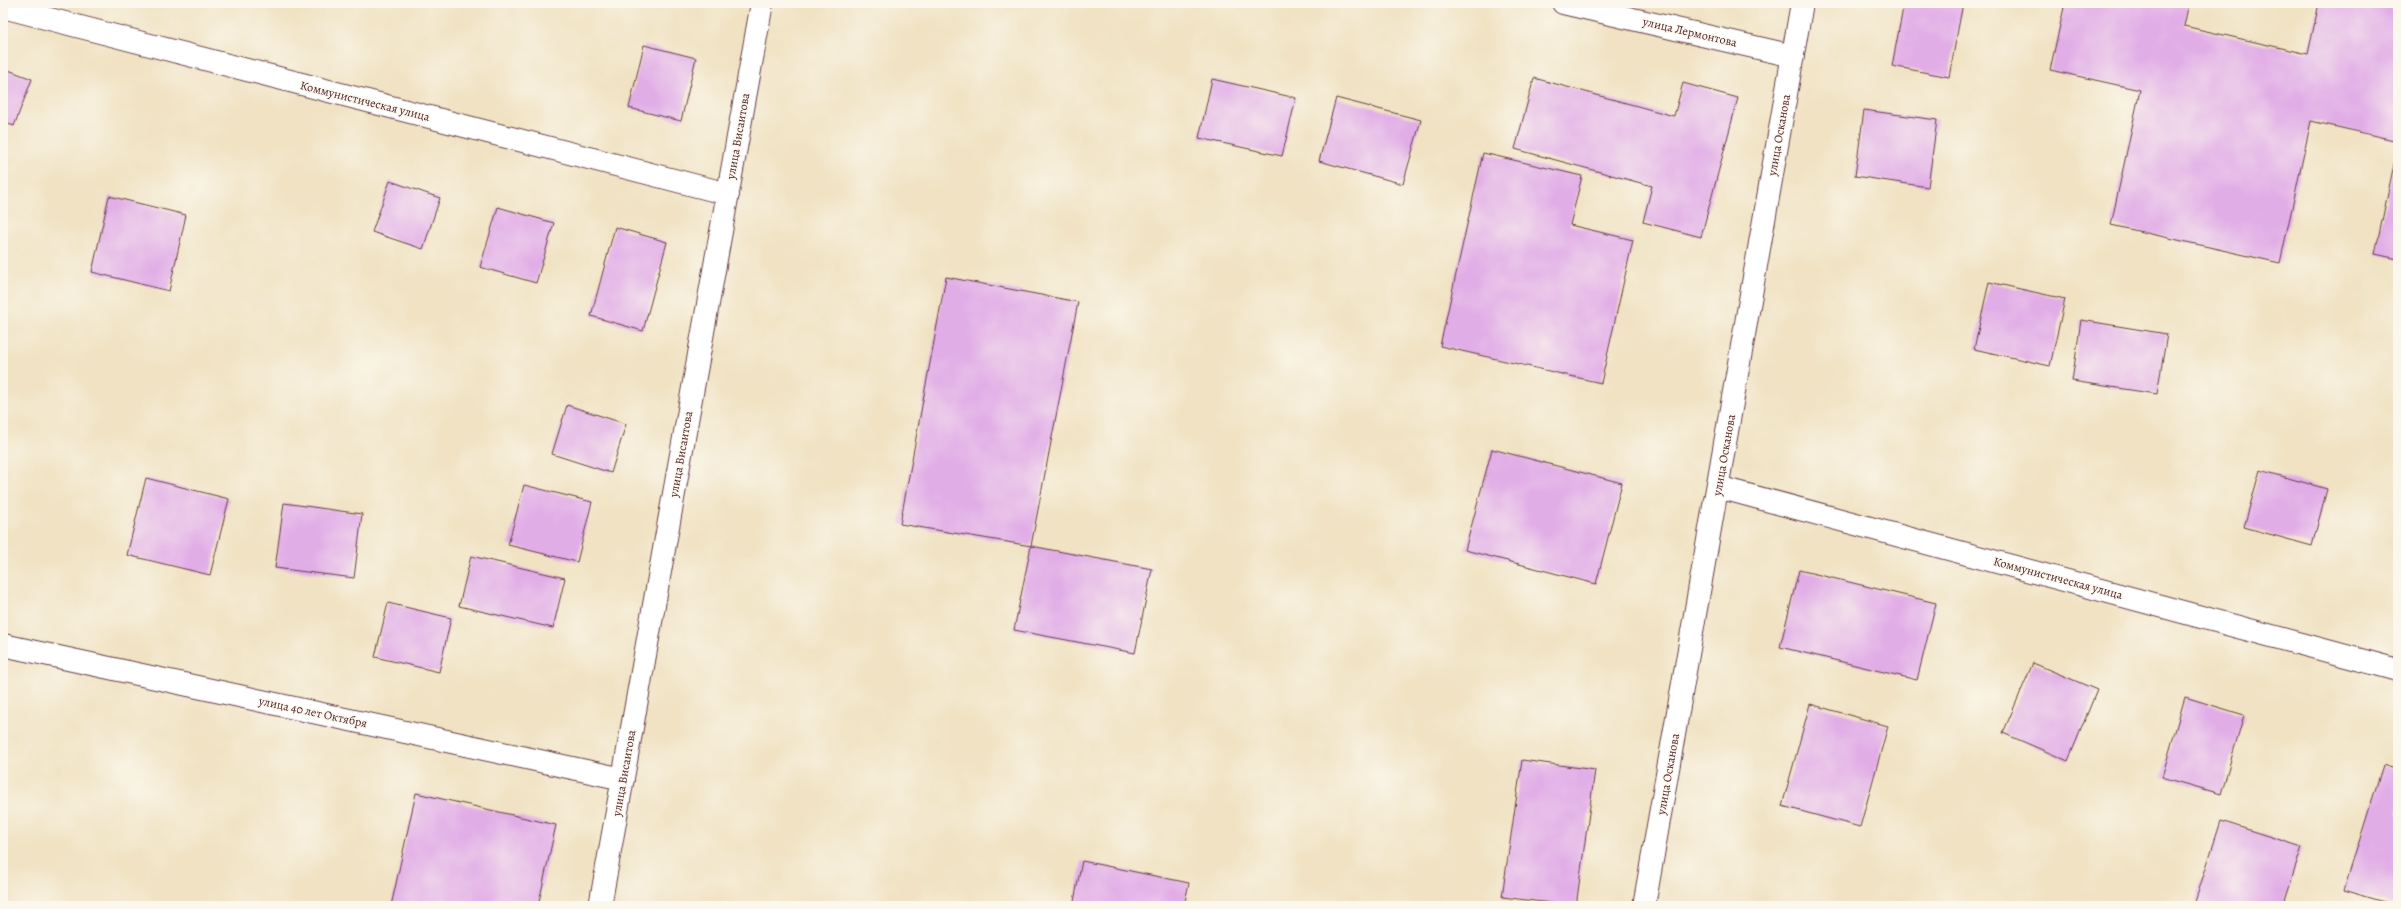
<svg xmlns="http://www.w3.org/2000/svg" width="2401" height="909" font-family="Alegreya,serif">
  <style>
    .building { fill: #e1ade7 }
    .lines { fill: none; stroke-linecap: round; stroke-linejoin: round }
    .minor-casing { stroke: #633c42; stroke-width: 24 }
    .minor { stroke: #fff; stroke-width: 22 }
    .labels { text-anchor: middle; dominant-baseline: central; stroke-width: 3; stroke-linejoin: round; paint-order: stroke }
    .street-label { font-size: 12px; fill: #4a1f2b; stroke: #fbf7ec }
  </style>
  <rect width="100%" height="100%" fill="#fbf7ec"/>
  <filter id="ink" filterUnits="userSpaceOnUse"><feTurbulence type="fractalNoise" baseFrequency=".025" numOctaves="2"/><feDisplacementMap in="SourceGraphic" scale="8" xChannelSelector="R" yChannelSelector="G"/><feConvolveMatrix kernelMatrix="1 2 1 2 8 2 1 2 1" color-interpolation-filters="sRGB"/></filter>
  <filter id="wash" filterUnits="userSpaceOnUse"><feTurbulence type="fractalNoise" baseFrequency=".012" numOctaves="4" result="noise"/><feDisplacementMap in="SourceGraphic" scale="16" xChannelSelector="R" yChannelSelector="G"/><feGaussianBlur stdDeviation="0.9" result="paint"/><feColorMatrix in="noise" values="0 0 0 0 0 0 0 0 0 0 0 0 0 0 0 0 0 1.4 0 .05"/><feComposite in="paint" operator="in"/></filter>
  <g filter="url(#wash)">
    <rect width="100%" height="100%" fill="#f0e2c2"/>
    <g id="blocks">
      <g class="building">
        <path d="M1904 3H1963L1949 77 1892 66Z"/>
        <path d="M2065 3H2189L2184 26 2308 54 2319 3H2374L2398 8V141L2311 121 2280 263 2111 225 2140 90 2050 70Z"/>
        <path d="M644 45 696 58 681 121 629 108Z"/>
        <path d="M3 68 32 79 14 126 3 122Z"/>
        <path d="M1534 78 1674 116 1683 83 1738 98 1701 237 1643 222 1652 186 1515 149Z"/>
        <path d="M1212 79 1296 98 1282 156 1199 138Z"/>
        <path d="M1336 98 1421 120 1403 184 1319 161Z"/>
        <path d="M1864 110 1937 120 1928 187 1855 176Z"/>
        <path d="M2397 150H2398V259L2375 254Z"/>
        <path d="M1483 153 1582 176 1570 225 1633 240 1601 383 1440 346Z"/>
        <path d="M390 181 440 198 423 249 372 232Z"/>
        <path d="M109 196 186 215 169 291 92 272Z"/>
        <path d="M498 207 554 223 536 283 480 267Z"/>
        <path d="M615 227 667 242 643 331 591 316Z"/>
        <path d="M946 277 1078 302 1031 546 900 524Z"/>
        <path d="M1989 282 2065 299 2050 366 1974 349Z"/>
        <path d="M2081 320 2167 334 2157 394 2072 381Z"/>
        <path d="M567 405 626 424 611 473 552 454Z"/>
        <path d="M1492 449 1622 483 1596 584 1465 550Z"/>
        <path d="M2260 470 2327 489 2312 546 2244 527Z"/>
        <path d="M146 478 229 499 210 575 127 555Z"/>
        <path d="M524 485 592 502 577 562 508 545Z"/>
        <path d="M284 503 362 514 354 578 275 568Z"/>
        <path d="M1031 546 1152 569 1135 653 1014 630Z"/>
        <path d="M471 556 565 578 553 628 459 606Z"/>
        <path d="M1799 570 1936 603 1917 680 1780 647Z"/>
        <path d="M388 603 451 618 439 672 375 657Z"/>
        <path d="M2033 663 2097 690 2068 761 2003 733Z"/>
        <path d="M2185 697 2244 715 2221 794 2162 777Z"/>
        <path d="M1810 704 1888 726 1860 827 1782 806Z"/>
        <path d="M1522 760 1595 770 1576 906 1502 897Z"/>
        <path d="M2383 765 2398 770V906L2344 890Z"/>
        <path d="M416 793 556 825 538 906H391Z"/>
        <path d="M2221 821 2302 847 2283 906H2209L2195 902Z"/>
        <path d="M1082 861 1189 883 1184 906H1073Z"/>
      </g>
    </g>
  </g>
  <g filter="url(#ink)">
    <use href="#blocks" fill-opacity="0" stroke="#633c42" stroke-width="1"/>
    <g class="lines">
      <defs>
        <g id="minor">
          <path d="M1563 3 1793 56"/>
          <path d="M3 7 728 194"/>
          <path d="M1718 487 2398 670"/>
          <path d="M3 645 623 779"/>
          <path d="M600 906 762 3"/>
          <path d="M1644 906 1802 3"/>
        </g>
      </defs>
      <use href="#minor" class="minor-casing"/>
      <use href="#minor" class="minor"/>
    </g>
  </g>
  <g class="labels">
    <g class="street-label">
      <text transform="translate(1690 32) rotate(13)">улица Лермонтова</text>
      <text transform="translate(365 101) rotate(14)">Коммунистическая улица</text>
      <text transform="translate(1779 135) rotate(-80)">улица Осканова</text>
      <text transform="translate(738 136) rotate(-80)">улица Висаитова</text>
      <text transform="translate(681 454) rotate(-80)">улица Висаитова</text>
      <text transform="translate(1724 455) rotate(-80)">улица Осканова</text>
      <text transform="translate(2058 578) rotate(15)">Коммунистическая улица</text>
      <text transform="translate(313 712) rotate(12)">улица 40 лет Октября</text>
      <text transform="translate(624 773) rotate(-80)">улица Висаитова</text>
      <text transform="translate(1668 774) rotate(-80)">улица Осканова</text>
    </g>
  </g>
  <rect width="2401" height="909" fill="none" stroke="#fbf7ec" stroke-width="16"/>
</svg>
